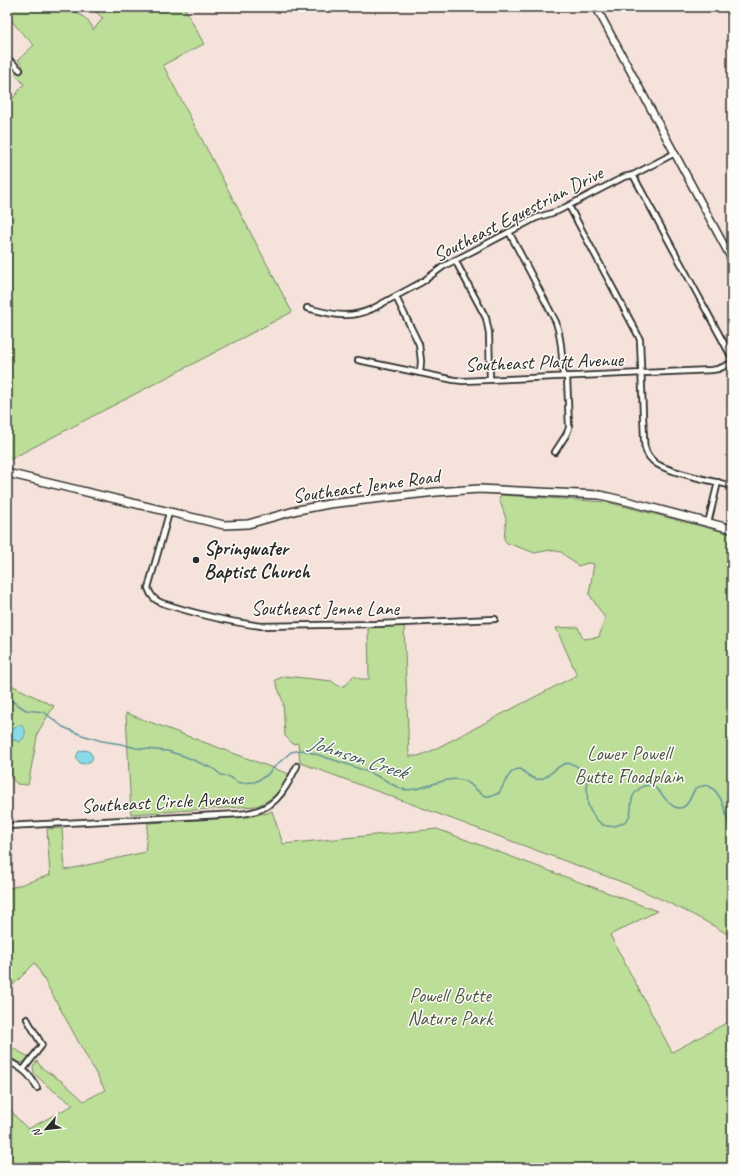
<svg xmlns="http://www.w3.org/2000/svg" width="739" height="1175" font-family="Caveat,sans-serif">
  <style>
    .green { fill: #bcde98; stroke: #748462 }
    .water { fill: #8ad9e7; stroke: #64939c }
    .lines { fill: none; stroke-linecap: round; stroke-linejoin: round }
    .stream { stroke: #64939c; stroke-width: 1.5 }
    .street-casing { stroke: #2b2b2b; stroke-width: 8 }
    .secondary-casing { stroke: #2b2b2b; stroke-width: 9 }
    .primary-casing { stroke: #2b2b2b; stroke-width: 10 }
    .street { stroke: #fdfcf7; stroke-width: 4.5 }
    .secondary { stroke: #fdfcf7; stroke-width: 6 }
    .primary { stroke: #fdfcf7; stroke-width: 7 }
    .poi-dot { fill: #2b2b2b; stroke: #fdfcf7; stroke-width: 1.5 }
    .labels { text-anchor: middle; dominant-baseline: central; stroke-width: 3; stroke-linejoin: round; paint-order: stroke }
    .street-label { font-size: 20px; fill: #2b2b2b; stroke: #fdfcf7 }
    .poi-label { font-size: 20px; font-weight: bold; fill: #2b2b2b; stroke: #fdfcf7; text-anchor: start }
    .park-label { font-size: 20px; fill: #4f5846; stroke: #fdfcf7 }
    .water-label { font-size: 21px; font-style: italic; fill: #485f63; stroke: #fdfcf7 }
  </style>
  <rect width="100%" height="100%" fill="#f5e3db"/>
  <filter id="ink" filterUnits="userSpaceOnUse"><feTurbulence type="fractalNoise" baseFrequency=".025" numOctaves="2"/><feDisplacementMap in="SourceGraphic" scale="8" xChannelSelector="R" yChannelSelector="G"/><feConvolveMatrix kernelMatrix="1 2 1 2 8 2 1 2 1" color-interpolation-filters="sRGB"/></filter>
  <g filter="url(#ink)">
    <g class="green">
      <path d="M7 7H38L49 8 50 7C54 7 59 6 63 7 73 10 92 19 93 30L103 18 90 7H184L204 44 163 65 292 312 7 461V96L11 101 24 84 15 74 23 66 18 60 34 45C25 36 7 20 7 7Z"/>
      <path d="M501 495 607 502 732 534V937C699 916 663 900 627 884L301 763 300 762 298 743 293 744 285 736 283 702 275 680 285 676 332 681C341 690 346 687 352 677L354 676 360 679H369L368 627 404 626 409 756H418L429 752 577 675 556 628 578 627 583 639 599 637 605 618 589 594 594 564 588 563 578 566 561 552 550 550 535 553 507 543 504 539 506 519 499 498Z"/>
      <path d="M7 683 54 706 38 732 28 785 17 784 7 773Z"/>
      <path d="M126 713 289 774C281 791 273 800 256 806L131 814Z"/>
      <path d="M272 811 283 844 437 829 657 911 610 935 672 1052 732 1020V1168H7V1103L15 1116 28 1129 73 1105 46 1085 34 1073 33 1067 37 1061 42 1068 63 1082 84 1101 105 1090 35 963 7 991V889L50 875 47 829 62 828 65 870 145 852 148 823 248 817 265 813V814Z"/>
      <path d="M7 1045 29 1057 26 1062 20 1063 7 1056Z"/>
    </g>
    <g class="water">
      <path d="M20 725C28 728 26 738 19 742L15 740 11 741 7 748V736L11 735 14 727Z"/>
      <path d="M84 750 89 751 93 757 91 761 84 764 80 763 76 758 79 751Z"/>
    </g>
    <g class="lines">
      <path class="stream" d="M7 698 26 710 44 712 63 727 82 735 102 741 121 744 136 748 167 751 184 756 214 769 221 775 230 777 239 783 255 782 267 775 273 768 291 752 303 750C327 758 352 765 375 775 385 779 393 786 402 789 417 794 445 775 462 780 479 785 478 803 499 793 505 784 508 769 521 769 525 773 530 778 536 779 550 782 560 755 576 766 591 774 586 791 588 805 589 810 594 816 597 820 600 823 603 826 607 826 615 827 625 824 629 817 634 807 627 799 639 789 656 775 663 803 675 807 688 812 690 796 695 789 698 786 703 786 707 785 725 793 725 818 732 833"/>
      <defs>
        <g id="street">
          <path d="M7 58 20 70"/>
          <path d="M633 175 732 358"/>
          <path d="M569 206 638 335 640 340 644 439C644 447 646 455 653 461 663 472 715 481 732 486"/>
          <path d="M509 232 556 322C562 340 562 358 563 376"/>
          <path d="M455 260 486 318 489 333 490 379"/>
          <path d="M396 297 419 344 421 361 420 373"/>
          <path d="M307 308C332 314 347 320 372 309L422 282 444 266 536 218 558 211 624 177 633 175 675 153"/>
          <path d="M358 360 454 380 463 381 712 370 718 369 732 363"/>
          <path d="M555 452 566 435 569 428 567 376"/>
          <path d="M169 513 148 588C151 596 154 600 162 603 193 613 229 622 261 626L378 624 495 619"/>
          <path d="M708 523 718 482"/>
          <path d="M7 826 240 814C274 811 283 794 297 766"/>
          <path d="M7 1060C22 1069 29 1072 37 1088"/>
          <path d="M23 1070 42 1045 27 1019"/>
        </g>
        <path id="secondary" d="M596 7 732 260"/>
        <path id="primary" d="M7 473 224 525 248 524 298 510 329 504 436 492 479 489 600 495 630 502 732 529"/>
      </defs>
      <use href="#street" class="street-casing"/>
      <use href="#secondary" class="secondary-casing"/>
      <use href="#primary" class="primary-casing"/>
      <use href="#street" class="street"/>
      <use href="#secondary" class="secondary"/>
      <use href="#primary" class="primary"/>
    </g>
  </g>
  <circle class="poi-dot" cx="196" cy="560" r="4"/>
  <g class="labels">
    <g class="street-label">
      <text transform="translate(518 214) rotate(-27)">Southeast Equestrian Drive</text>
      <text transform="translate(544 362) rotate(-2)">Southeast Platt Avenue</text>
      <text transform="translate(366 486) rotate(-8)">Southeast Jenne Road</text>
      <text x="325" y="608">Southeast Jenne Lane</text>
      <text transform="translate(162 802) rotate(-3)">Southeast Circle Avenue</text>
    </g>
    <g class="poi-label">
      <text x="204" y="548">Springwater<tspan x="204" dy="23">Baptist Church</tspan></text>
    </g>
    <g class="park-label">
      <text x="629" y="753">Lower Powell<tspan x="629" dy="23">Butte Floodplain</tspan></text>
      <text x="450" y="995">Powell Butte<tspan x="450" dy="23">Nature Park</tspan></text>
    </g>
    <g class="water-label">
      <text transform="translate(358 757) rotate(18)">Johnson Creek</text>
    </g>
  </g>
  <rect width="739" height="1175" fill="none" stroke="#fdfcf7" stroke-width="24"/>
  <rect x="12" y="12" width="715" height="1151" fill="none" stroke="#2b2b2b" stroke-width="1.5" filter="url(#ink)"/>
  <g transform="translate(46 1129) rotate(242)" stroke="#fdfcf7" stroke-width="3" paint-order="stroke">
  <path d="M0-3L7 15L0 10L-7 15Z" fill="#2b2b2b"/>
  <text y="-6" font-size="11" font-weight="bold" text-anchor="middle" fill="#2b2b2b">N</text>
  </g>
</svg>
